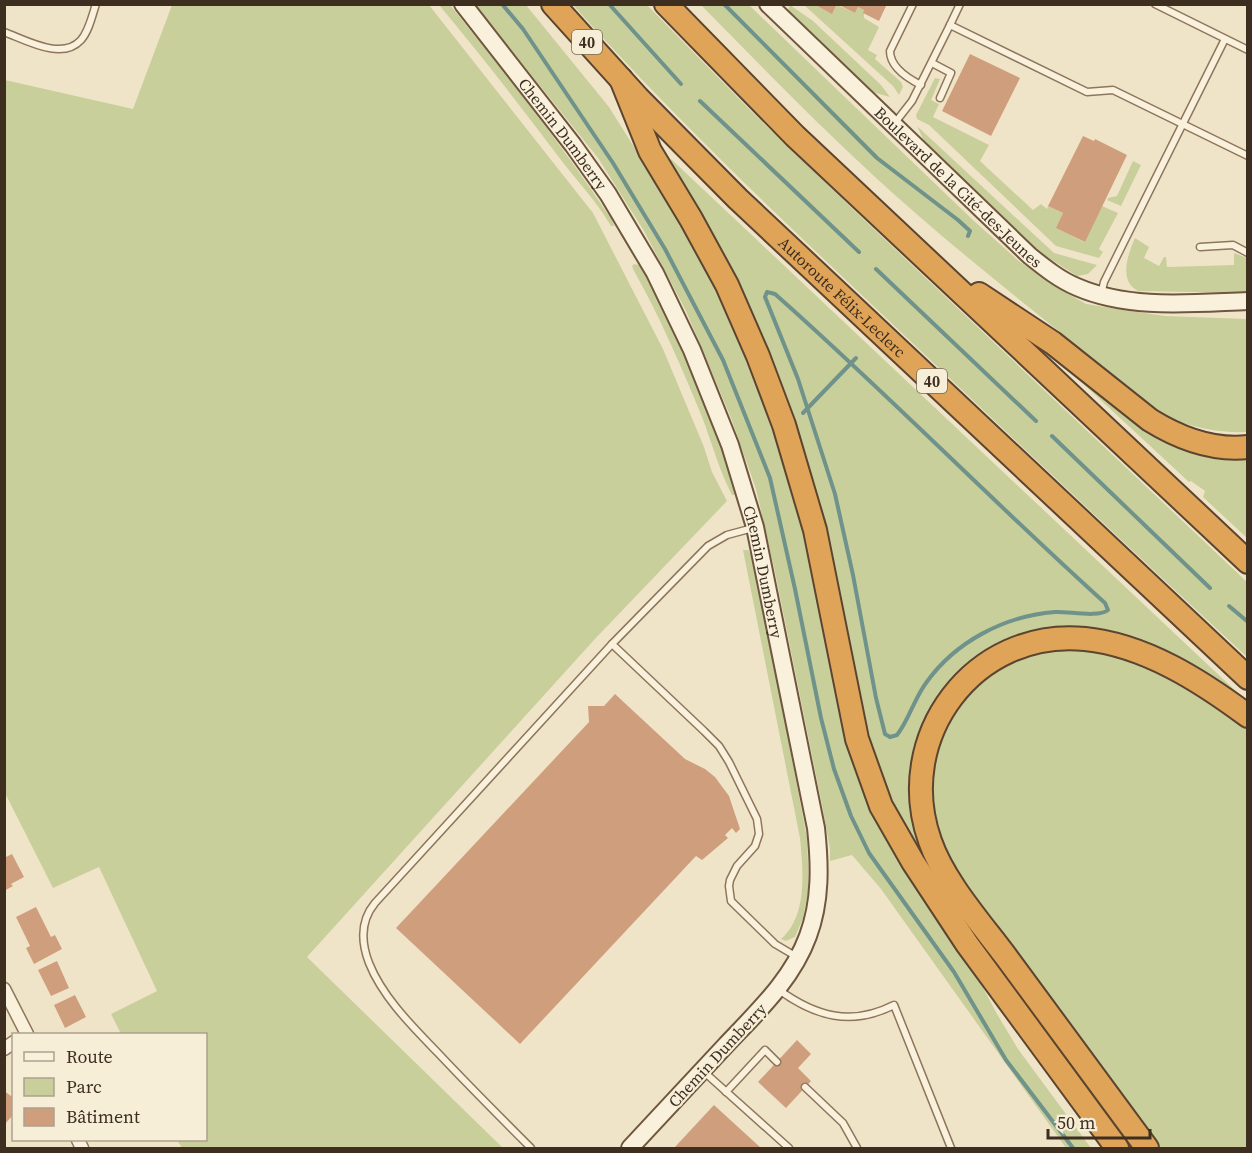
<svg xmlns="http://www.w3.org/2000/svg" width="1252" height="1153" font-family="'Source Serif 4',serif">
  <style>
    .green { fill: #c9cf9b }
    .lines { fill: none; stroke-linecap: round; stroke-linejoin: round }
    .stream { stroke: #6f938a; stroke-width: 4 }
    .building { fill: #cf9f7d }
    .lane-casing { stroke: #8d765c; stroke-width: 9 }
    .street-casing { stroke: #8d765c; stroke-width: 15 }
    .secondary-casing { stroke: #6f573f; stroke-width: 20 }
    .highway-casing { stroke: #5b4430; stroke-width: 26 }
    .lane { stroke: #faf1dc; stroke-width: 6 }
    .street { stroke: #faf1dc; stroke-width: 12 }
    .secondary { stroke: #faf1dc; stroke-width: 16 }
    .highway { stroke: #e0a458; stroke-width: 22 }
    .labels { text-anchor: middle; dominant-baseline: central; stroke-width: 4.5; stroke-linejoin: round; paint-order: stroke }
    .shield { fill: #f7eed8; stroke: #756857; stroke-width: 1.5 }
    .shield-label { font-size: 15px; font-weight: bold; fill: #3d2e20 }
    .street-label { font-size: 16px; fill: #3d2e20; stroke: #f7eed8 }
  </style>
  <rect width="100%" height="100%" fill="#f0e4c8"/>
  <g class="green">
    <path d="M172 5H429L593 213 663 349 704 447 712 472 727 501 594 640 307 957 503 1148H182L177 1140H206V1034H121L111 1014 157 991 99 867 53 888 5 793V80L133 109Z"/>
    <path d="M439 5H450C507 75 562 145 612 220L614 226H611C597 202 578 182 561 160 521 107 481 55 439 5Z"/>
    <path d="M475 5H526L609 107 681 222 716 285 743 345 781 443 803 525 843 724 997 1014 1018 1049 1091 1148H1066L881 889 852 855 830 861V849L823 810 775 572 756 489 731 418 686 311 644 231 598 158Z"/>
    <path d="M573 5H647L754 114 857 213 1247 582V657C1126 545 1006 432 886 318 779 217 671 115 573 5Z"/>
    <path d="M701 5H749L974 221 1020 262 1058 288 1086 304 1117 309 1165 316 1247 319V432C1220 433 1197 428 1170 419 1071 340 969 263 875 177 815 122 758 63 701 5Z"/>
    <path d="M790 5 813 21 881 85 890 97 872 92 788 10Z"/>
    <path d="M804 5H816L832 13 837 5 855 13 858 7 864 10V18L879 27 868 50 877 55 875 59 901 82 903 87 899 95 893 86Z"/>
    <path d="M935 78 940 79 931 100 939 104 933 117 989 145 980 161 1033 210 1041 204 1047 209 1048 206 1063 213 1057 228 1084 242 1102 206 1118 213 1099 249 1103 252 1099 258 1056 246 929 125 917 119 916 115Z"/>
    <path d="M917 126 1054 253 1097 265 1088 274 1077 276 1041 253 924 141Z"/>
    <path d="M671 159 1240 695 1238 699 1173 658 1016 638 991 649 967 667 926 720 915 749 911 778 912 810 1033 1009 979 947 894 813 870 754 830 556 667 164Z"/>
    <path d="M1133 161 1141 165 1121 206 1107 200 1108 198 1117 196Z"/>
    <path d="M1135 238 1149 247 1144 258 1159 266 1164 257H1166L1167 267 1234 265V253L1247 258V293L1138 291C1118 281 1128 254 1135 238Z"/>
    <path d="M634 264 639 265 643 270C679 342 714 416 736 493L735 495H732C719 470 712 443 702 417 682 368 660 317 634 271L632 266Z"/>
    <path d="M1066 363 1148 426 1247 456V538L1203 497 1205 491 1191 481 1189 482 1064 366Z"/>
    <path d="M743 550H748L750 553 762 602 807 838 809 887 803 918 795 937 786 941 781 939C808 915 803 871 800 838Z"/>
    <path d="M1051 649 1107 651 1164 673 1202 694 1247 728V1148H1161L969 890 937 840 928 797 935 744 962 697 1002 666Z"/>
  </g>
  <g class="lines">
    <g class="stream">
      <path d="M502 4 523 29 613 163 665 249 723 360 770 478 795 589 821 718 834 769 851 816 869 853 954 972 1006 1060 1073 1148"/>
      <path d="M609 4 681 84"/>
      <path d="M724 4 877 158 958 220 970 231 968 236"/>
      <path d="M700 101 859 252"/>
      <path d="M876 269 1036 421"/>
      <path d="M767 292 775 294C888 394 993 502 1105 603L1108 610C1098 618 1068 611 1055 612 1004 616 955 642 926 683 914 699 909 720 897 735L890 737 885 734 876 698 853 575 835 494 798 379 765 297Z"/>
      <path d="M803 413 856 358"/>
      <path d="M1052 436 1210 588"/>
      <path d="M1229 606 1248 622"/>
    </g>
  </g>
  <g class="building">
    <path d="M814 4H837L832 14Z"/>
    <path d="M837 4H887L879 21 863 13 864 10 858 7 855 13Z"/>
    <path d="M970 54 1020 78 991 136 942 111Z"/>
    <path d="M1083 136 1094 141 1095 139 1127 155 1085 242 1056 228 1063 213 1048 206Z"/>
    <path d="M615 694 685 759 705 769 715 777 729 796 740 829 736 833 732 828 725 835 728 838 702 860 696 856 520 1044 396 928 589 722 588 706H604Z"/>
    <path d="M12 854 24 877 11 884 13 886 4 891V858Z"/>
    <path d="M36 907 51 937 55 935 62 949 34 964 26 948 30 946 16 917Z"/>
    <path d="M57 961 69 988 51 996 38 970Z"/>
    <path d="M75 995 86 1017 65 1028 54 1005Z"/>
    <path d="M797 1040 811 1054 798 1068 811 1081 786 1108 758 1082Z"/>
    <path d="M4 1091 14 1098V1114L4 1125Z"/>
    <path d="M714 1105 761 1148H674Z"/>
  </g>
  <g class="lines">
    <defs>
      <g id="lane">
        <path d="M913 4 890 51C890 67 907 78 921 85"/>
        <path d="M1155 4 1248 50"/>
        <path d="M950 25 960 4"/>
        <path d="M4 32C26 40 62 61 81 40 89 31 92 16 96 4"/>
        <path d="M932 63 951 73 940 98"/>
        <path d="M894 124 912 101 950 25 1087 92 1113 90 1248 156"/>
        <path d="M1200 247 1233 245 1248 253"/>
        <path d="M1101 295 1104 282 1225 39"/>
        <path d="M753 528 727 535 708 546 612 644 704 731 719 746 729 762 757 819 759 834 755 846 737 866 730 880 729 886 731 901 775 944 797 957"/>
        <path d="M779 990C815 1016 851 1027 894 1005L951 1148"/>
        <path d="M703 1071 789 1148"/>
        <path d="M805 1087 843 1123 857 1148"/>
        <path d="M726 1092 765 1050 777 1062"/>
        <path d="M531 1148C500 1117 469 1086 438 1053 413 1027 383 998 369 963 361 942 360 921 375 903L612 644"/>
      </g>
      <g id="street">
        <path d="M4 989 27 1034"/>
        <path d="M4 1049 14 1042"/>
        <path d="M78 1140 82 1148"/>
      </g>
      <g id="secondary">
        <path id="s1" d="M463 4 573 145 608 194 655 273 692 350 730 445 755 527 816 828C820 865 821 901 808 936 792 980 757 1012 726 1045 694 1079 662 1114 630 1148"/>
        <path id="s2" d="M768 4 1030 256C1045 268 1060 280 1077 287 1130 310 1192 303 1248 301"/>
      </g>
      <g id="highway">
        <path id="s3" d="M553 4 638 98 738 199 1248 678"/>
        <path d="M666 4 795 136 1248 562"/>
        <path d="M621 79 650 151 691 219 727 285 758 356 784 425 815 530 857 739 881 806 913 862 967 944 1117 1148"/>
        <path d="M979 294 1053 343 1150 420C1179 438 1212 451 1248 447"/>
        <path d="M1147 1148C1100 1085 1054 1021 1007 958 981 923 944 882 930 841 893 737 974 628 1085 639 1145 645 1201 681 1248 716"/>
      </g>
    </defs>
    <use href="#lane" class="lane-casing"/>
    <use href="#street" class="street-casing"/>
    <use href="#secondary" class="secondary-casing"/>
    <use href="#highway" class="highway-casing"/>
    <use href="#lane" class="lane"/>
    <use href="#street" class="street"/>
    <use href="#secondary" class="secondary"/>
    <use href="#highway" class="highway"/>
  </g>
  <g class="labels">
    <g class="shield">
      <rect x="572" y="30" width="30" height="24" rx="4.5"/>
      <rect x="917" y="369" width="30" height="24" rx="4.5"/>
    </g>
    <g class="shield-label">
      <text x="587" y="42">40</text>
      <text x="932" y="381">40</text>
    </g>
    <g class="street-label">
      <text stroke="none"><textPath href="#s1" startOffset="164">Chemin Dumberry</textPath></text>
      <text stroke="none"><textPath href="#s2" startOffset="264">Boulevard de la Cité-des-Jeunes</textPath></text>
      <text stroke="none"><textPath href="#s3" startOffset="412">Autoroute Félix-Leclerc</textPath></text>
      <text stroke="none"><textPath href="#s1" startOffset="650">Chemin Dumberry</textPath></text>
      <text transform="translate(717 1055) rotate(-47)">Chemin Dumberry</text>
    </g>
  </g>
  <rect width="1252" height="1153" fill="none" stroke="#3d2e20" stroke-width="12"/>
  <rect x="12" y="1033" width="195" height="108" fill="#f7eed8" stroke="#ada18e" stroke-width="1.5"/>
  <rect x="24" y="1052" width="30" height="9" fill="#faf1dc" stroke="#ada18e" stroke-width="1.5"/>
  <text x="66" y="1063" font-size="18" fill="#3d2e20">Route</text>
  <rect x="24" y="1078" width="30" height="18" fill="#c9cf9b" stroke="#ada18e" stroke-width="1.5"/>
  <text x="66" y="1093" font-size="18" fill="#3d2e20">Parc</text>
  <rect x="24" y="1108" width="30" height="18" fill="#cf9f7d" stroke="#ada18e" stroke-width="1.5"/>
  <text x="66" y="1123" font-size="18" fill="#3d2e20">Bâtiment</text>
  <path d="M1048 1129v9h102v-9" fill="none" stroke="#3d2e20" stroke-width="3"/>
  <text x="1057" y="1129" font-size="18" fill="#3d2e20" stroke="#f7eed8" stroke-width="4.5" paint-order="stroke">50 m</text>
</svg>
